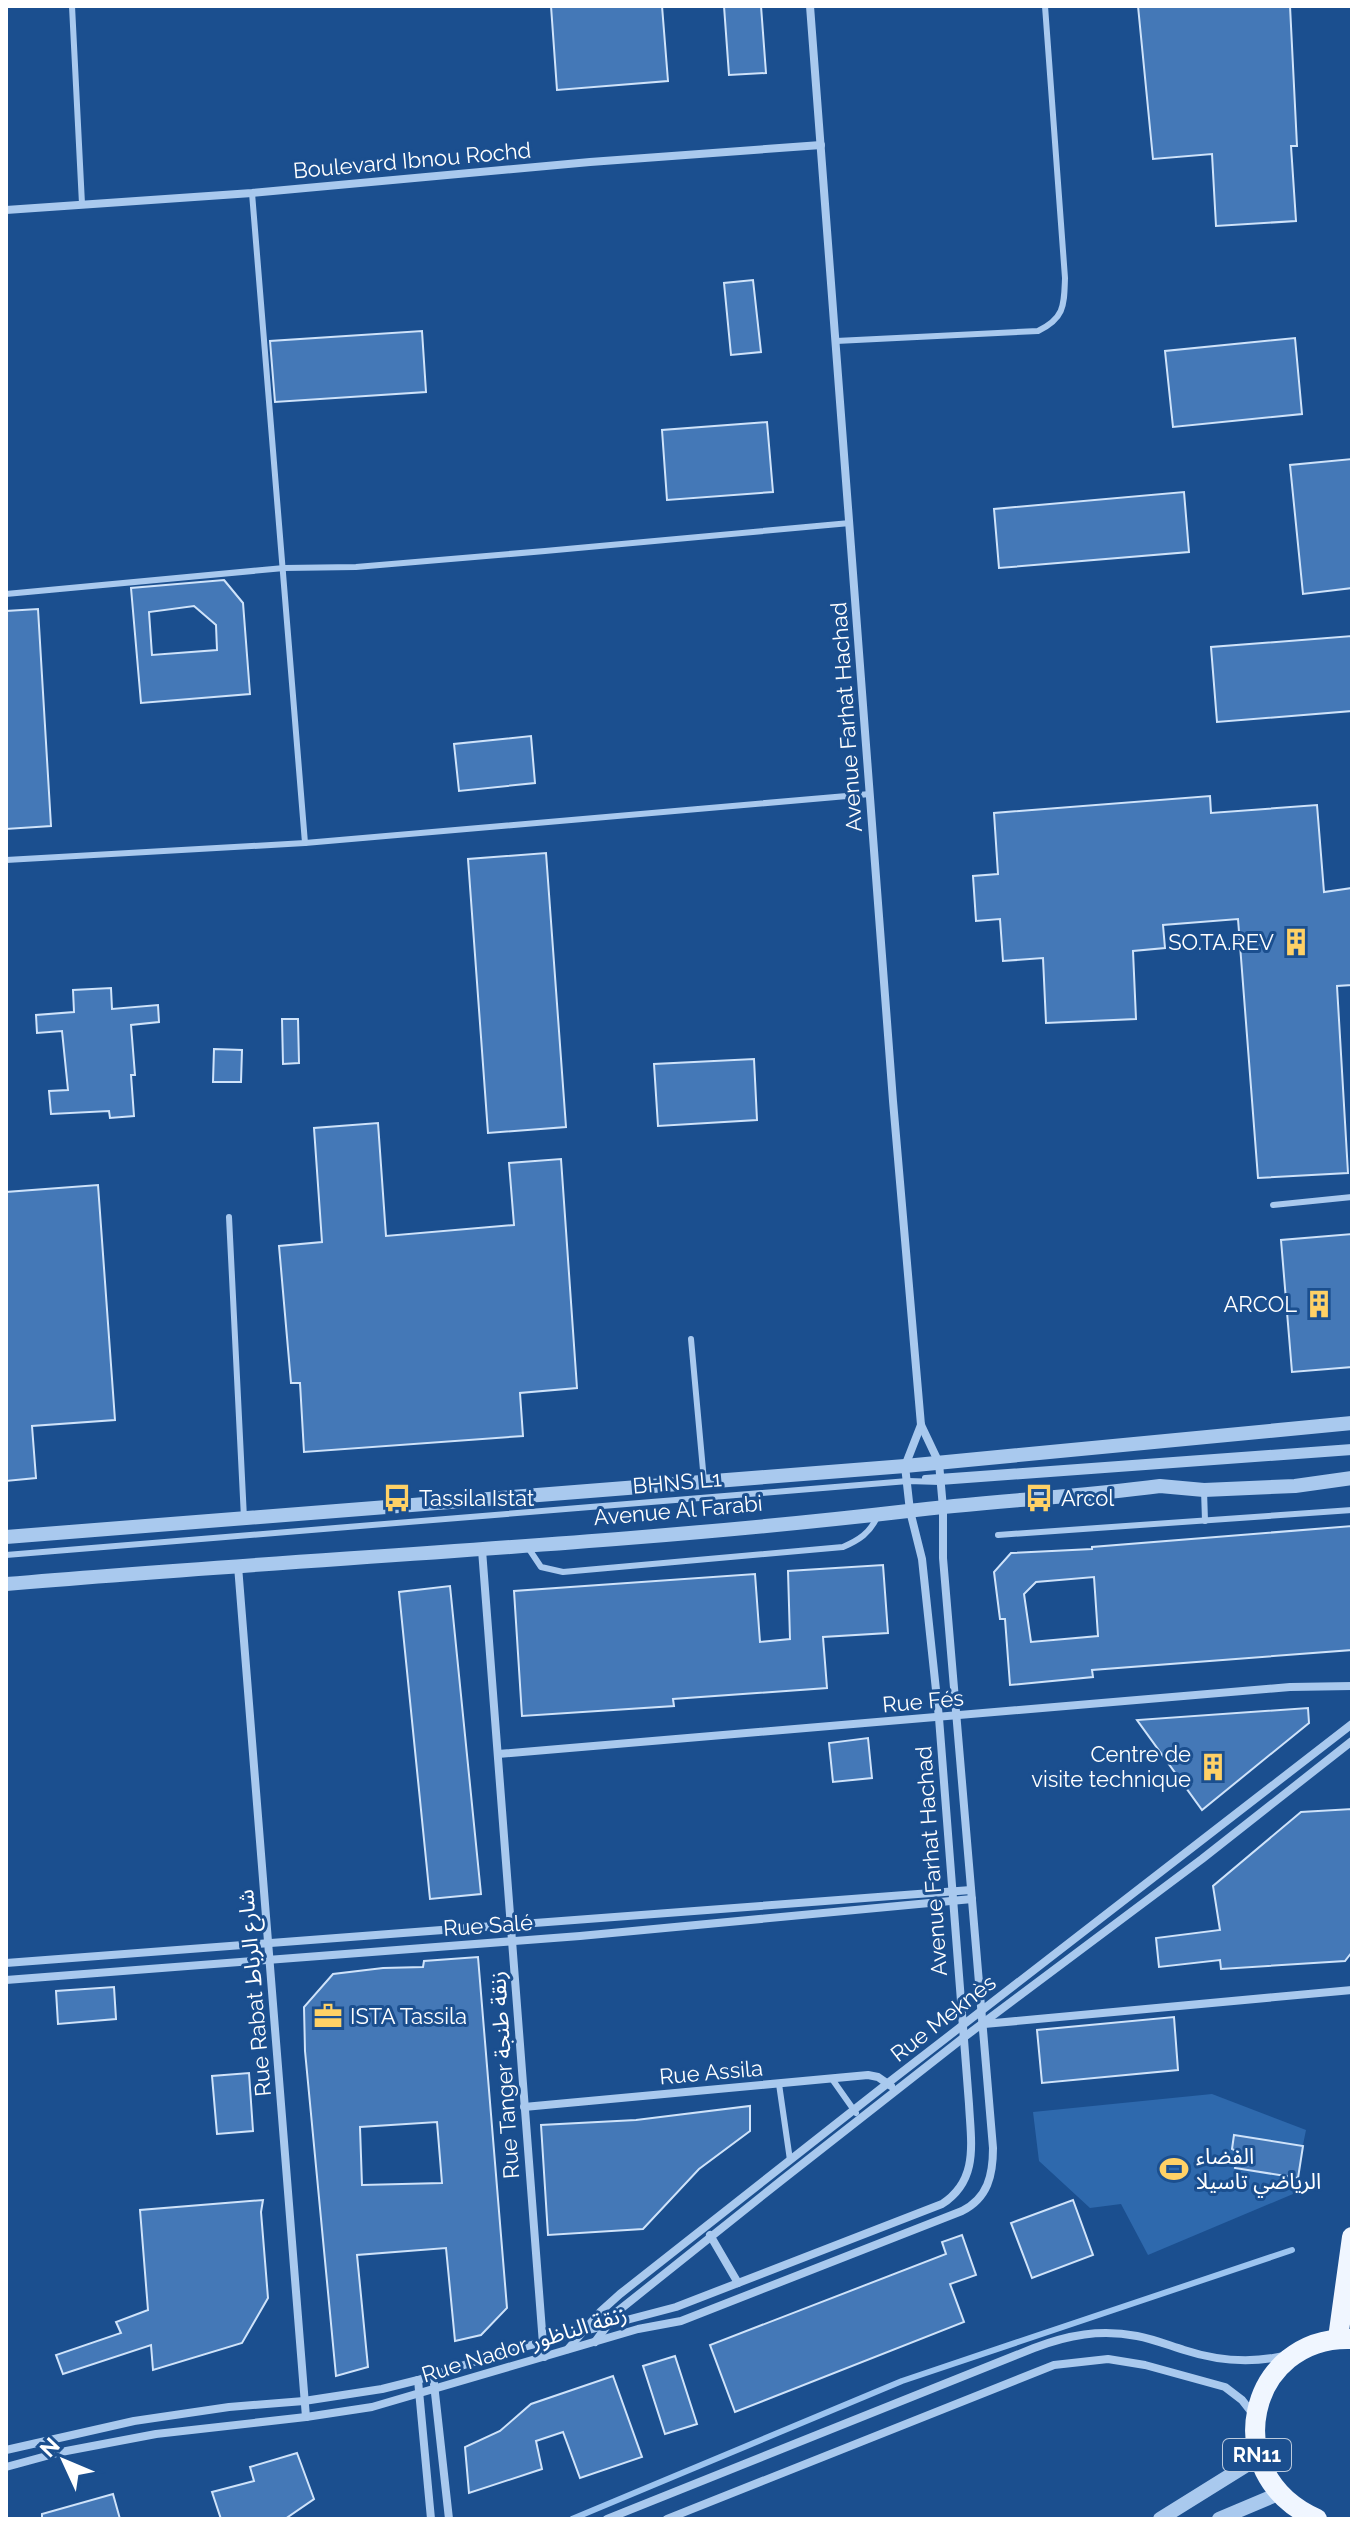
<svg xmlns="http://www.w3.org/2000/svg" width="1358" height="2525" font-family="Raleway,'Noto Sans Arabic',sans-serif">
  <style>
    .green { fill: #2e69ad }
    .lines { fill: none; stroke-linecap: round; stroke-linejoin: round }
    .stream { stroke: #9cc4f0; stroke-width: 6 }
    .building { fill: #4478b7; stroke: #cfe3fa; stroke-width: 2; fill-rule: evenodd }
    .service { stroke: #a9c9ee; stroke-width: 6 }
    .minor { stroke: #a9c9ee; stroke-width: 8 }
    .tertiary { stroke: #a9c9ee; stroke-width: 14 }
    .primary { stroke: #f0f6ff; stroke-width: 20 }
    .labels { text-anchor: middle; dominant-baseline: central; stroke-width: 6; stroke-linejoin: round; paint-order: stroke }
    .shield { fill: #1b4f8f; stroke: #bbcadd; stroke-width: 2 }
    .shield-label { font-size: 20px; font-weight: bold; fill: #fff }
    .street-label { font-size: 22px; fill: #fff; stroke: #1b4f8f }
    .poi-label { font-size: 22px; fill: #fff; stroke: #1b4f8f; text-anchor: start }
  </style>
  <rect width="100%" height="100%" fill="#1b4f8f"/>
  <path class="green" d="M1212 2094 1306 2130 1293 2194 1148 2255 1121 2204 1090 2208 1039 2161 1033 2112Z"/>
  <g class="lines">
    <path class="stream" d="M572 2519 902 2381 1292 2250"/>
  </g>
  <g class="building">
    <path d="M551 6H662L668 81 557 90Z"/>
    <path d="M724 6H761L766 73 729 75Z"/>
    <path d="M1138 6H1290L1297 146H1291L1296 221 1216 226 1212 154 1153 159Z"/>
    <path d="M753 280 761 352 731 355 724 283Z"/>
    <path d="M422 331 426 392 275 402 270 341Z"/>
    <path d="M1295 338 1302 414 1173 427 1165 351Z"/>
    <path d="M767 422 773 492 667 500 662 430Z"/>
    <path d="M1352 459V588L1303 594 1290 465Z"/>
    <path d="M1184 492 1189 552 999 568 994 509Z"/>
    <path d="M224 580 243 603 250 694 141 703 131 588ZM194 606 216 625 217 650 152 655 149 612Z"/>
    <path d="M38 609 51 826 6 829V611Z"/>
    <path d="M1352 636V711L1217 722 1211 647Z"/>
    <path d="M531 736 535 783 459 791 454 744Z"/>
    <path d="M1210 796 1211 813 1317 805 1324 892 1352 888V985L1337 986 1348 1173 1258 1178 1238 919 1163 925 1165 948 1133 951 1136 1019 1046 1023 1043 958 1003 961 1000 919 976 921 973 876 998 874 994 813Z"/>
    <path d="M546 853 566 1127 488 1133 468 859Z"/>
    <path d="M111 988 112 1009 158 1005 159 1022 131 1025 135 1075H131L134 1116 110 1118 109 1111 51 1114 49 1091 68 1090 62 1031 37 1033 36 1015 74 1012 73 990Z"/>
    <path d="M282 1019H298L299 1063 283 1064Z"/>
    <path d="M214 1049 242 1050 241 1082H213Z"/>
    <path d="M754 1059 757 1120 658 1126 654 1064Z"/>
    <path d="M378 1123 386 1236 514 1225 509 1163 561 1159 577 1388 520 1393 523 1436 304 1452 300 1383H291L279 1246 322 1242 314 1128Z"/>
    <path d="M98 1185 115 1420 32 1426 36 1478 6 1481V1192Z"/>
    <path d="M1352 1234V1367L1292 1372 1281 1240Z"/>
    <path d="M1352 1526V1650L1092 1670 1093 1677 1010 1685 1005 1619H1000L994 1572 1011 1553 1092 1549V1547ZM1094 1577 1098 1636 1031 1642 1024 1594 1036 1582Z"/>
    <path d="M883 1565 888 1633 823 1637 827 1688 673 1699 674 1706 522 1716 514 1591 755 1574 760 1642 790 1639 788 1571Z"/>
    <path d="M450 1586 481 1894 430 1899 399 1592Z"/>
    <path d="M1308 1708 1309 1723 1202 1810 1137 1720Z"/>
    <path d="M868 1738 872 1778 833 1782 829 1743Z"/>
    <path d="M1352 1809V1952L1345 1961 1221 1969 1220 1960 1159 1967 1156 1938 1220 1930 1213 1886 1301 1812Z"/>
    <path d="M478 1957 507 2308 481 2335 455 2341 446 2248 357 2255 368 2367 336 2376 305 2051 304 2007 333 1974 383 1968 423 1967 424 1961ZM437 2122 442 2183 362 2185 360 2127Z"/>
    <path d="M114 1987 116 2019 58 2024 56 1991Z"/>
    <path d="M1174 2017 1178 2070 1042 2083 1037 2030Z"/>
    <path d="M249 2073 253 2131 217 2134 212 2076Z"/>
    <path d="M750 2106V2131L699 2169 643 2229 548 2235 541 2125 636 2120Z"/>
    <path d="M1234 2135 1303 2146 1298 2178 1235 2168 1238 2152 1232 2149Z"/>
    <path d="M263 2200 261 2212 268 2298 242 2343 153 2370 151 2345 63 2374 56 2355 121 2333 116 2322 148 2310 140 2210Z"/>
    <path d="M1073 2200 1093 2255 1032 2278 1011 2223Z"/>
    <path d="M962 2235 976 2275 950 2284 964 2322 735 2412 710 2345 946 2254 942 2242Z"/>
    <path d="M675 2356 697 2424 665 2434 643 2366Z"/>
    <path d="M613 2376 642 2457 580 2478 563 2432 536 2441 542 2469 469 2493 465 2447 500 2431 531 2404Z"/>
    <path d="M297 2453 314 2499 285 2519H221L212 2492 254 2481 250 2467Z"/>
    <path d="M113 2494 120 2519H42V2514Z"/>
  </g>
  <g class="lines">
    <g class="service">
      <path d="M72 6 82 204"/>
      <path d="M252 193 305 843"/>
      <path d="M836 341 1038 331C1065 318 1064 305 1065 278L1045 6"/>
      <path d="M6 594 284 568 356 567 545 551 850 523"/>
      <path d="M6 860 305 843 870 794"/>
      <path d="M1273 1205 1352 1197"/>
      <path d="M229 1217 244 1518"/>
      <path d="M691 1339 704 1481"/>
      <path d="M925 1478 1352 1447"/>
      <path d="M1204 1490 1205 1521"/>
      <path d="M998 1535 1352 1510"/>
      <path d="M529 1549 541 1567 563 1572 843 1547C859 1540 870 1533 877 1517"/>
      <path d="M6 1555 908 1481 940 1482 1352 1452"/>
      <path d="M832 2079 856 2113"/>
      <path d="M779 2084 790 2160"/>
    </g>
    <g class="minor">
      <path d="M6 210 252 193 590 162 821 145"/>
      <path d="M482 1550 544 2357"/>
      <path d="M238 1566 306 2417"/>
      <path d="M498 1754 1290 1687 1352 1686"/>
      <path d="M6 1963 971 1890"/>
      <path d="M6 1980 580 1936 972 1899"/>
      <path d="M984 2024 1352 1990"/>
      <path d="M524 2107 868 2075 878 2077 891 2086"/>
      <path d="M710 2235 738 2283"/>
      <path d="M595 2342 618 2311 782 2180 963 2038 1202 1859 1352 1741"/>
      <path d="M568 2349 600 2312 620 2294 888 2083 1352 1724"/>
      <path d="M433 2375 449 2519"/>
      <path d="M418 2380 431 2519"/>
      <path d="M6 2450 134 2421 229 2407 304 2401 382 2389 418 2380 501 2353 676 2307 942 2204C979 2180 971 2143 969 2104L939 1718 922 1559 910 1511 905 1466 921 1425"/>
      <path d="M6 2467 61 2452 156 2434 306 2417 372 2407 638 2329 681 2321 962 2211C988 2198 993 2175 993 2148L943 1558V1508L939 1463 921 1425 893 1101 810 6"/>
      <path d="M607 2519 1034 2348C1068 2335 1100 2329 1137 2336 1153 2339 1168 2345 1184 2350 1218 2361 1252 2364 1287 2355"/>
      <path d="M667 2519 1054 2365 1108 2359 1145 2365 1225 2387 1242 2400 1253 2414"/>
    </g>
    <g class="tertiary">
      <path d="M6 1537 905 1466 1352 1423"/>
      <path d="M6 1584C307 1558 609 1546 908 1511 992 1501 1077 1497 1160 1486L1204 1490 1295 1486 1352 1478"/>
      <path d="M1160 2519 1258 2458"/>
      <path d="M1219 2519 1278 2494"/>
    </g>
    <g class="primary">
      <path d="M1338 2338 1352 2237"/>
      <path d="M1317 2519C1215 2474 1248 2335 1352 2339"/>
    </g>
  </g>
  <defs>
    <symbol id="building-bare" viewBox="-9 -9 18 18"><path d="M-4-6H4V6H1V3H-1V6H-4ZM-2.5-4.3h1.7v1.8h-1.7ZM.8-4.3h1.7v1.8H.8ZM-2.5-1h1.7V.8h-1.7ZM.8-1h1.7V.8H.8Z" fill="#ffd166" stroke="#1b4f8f" stroke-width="2.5" paint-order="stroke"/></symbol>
    <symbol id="bus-bare" viewBox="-9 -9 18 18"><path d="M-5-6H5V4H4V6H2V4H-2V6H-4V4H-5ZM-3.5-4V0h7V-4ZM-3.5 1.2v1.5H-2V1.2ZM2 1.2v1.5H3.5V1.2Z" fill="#ffd166" stroke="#1b4f8f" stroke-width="2.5" paint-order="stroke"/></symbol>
    <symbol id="office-bare" viewBox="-9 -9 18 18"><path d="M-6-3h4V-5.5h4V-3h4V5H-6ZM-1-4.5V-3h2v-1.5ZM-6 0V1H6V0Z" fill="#ffd166" stroke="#1b4f8f" stroke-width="2.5" paint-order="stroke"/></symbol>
    <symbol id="stadium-bare" viewBox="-9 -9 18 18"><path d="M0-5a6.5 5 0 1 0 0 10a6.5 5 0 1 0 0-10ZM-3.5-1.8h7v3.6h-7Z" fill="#ffd166" stroke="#1b4f8f" stroke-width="2.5" paint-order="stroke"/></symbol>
  </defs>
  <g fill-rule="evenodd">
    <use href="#building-bare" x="1276" y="922" width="40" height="40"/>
    <use href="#building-bare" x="1299" y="1284" width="40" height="40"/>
    <use href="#bus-bare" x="377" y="1478" width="40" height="40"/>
    <use href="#bus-bare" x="1019" y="1478" width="40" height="40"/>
    <use href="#building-bare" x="1193" y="1747" width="40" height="40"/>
    <use href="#office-bare" x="308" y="1996" width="40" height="40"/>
    <use href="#stadium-bare" x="1154" y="2149" width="40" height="40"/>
  </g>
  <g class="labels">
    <rect class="shield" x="1223" y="2439" width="68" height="32" rx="6"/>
    <g class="shield-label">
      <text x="1257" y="2455">RN11</text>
    </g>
    <g class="street-label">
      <text transform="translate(412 160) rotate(-5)">Boulevard Ibnou Rochd</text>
      <text transform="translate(846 717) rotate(-94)">Avenue Farhat Hachad</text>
      <text transform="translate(677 1482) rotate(-5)">BHNS L1</text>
      <text transform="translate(678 1510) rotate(-5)">Avenue Al Farabi</text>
      <text transform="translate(923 1701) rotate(-5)">Rue Fés</text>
      <text transform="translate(931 1861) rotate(-94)">Avenue Farhat Hachad</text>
      <text transform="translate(488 1925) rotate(-4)">Rue Salé</text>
      <text transform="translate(254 1993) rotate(-95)">Rue Rabat شارع الرباط</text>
      <text transform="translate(943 2018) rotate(-38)">Rue Meknès</text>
      <text transform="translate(711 2072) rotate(-5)">Rue Assila</text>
      <text transform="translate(504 2075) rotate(-94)">Rue Tanger زنقة طنجة</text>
      <text transform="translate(524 2344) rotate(-17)">Rue Nador زنقة الناظور</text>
    </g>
    <g class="poi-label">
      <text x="1274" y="942" text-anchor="end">SO.TA.REV</text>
      <text x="1297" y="1304" text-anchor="end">ARCOL</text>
      <text x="419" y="1498">Tassila Istat</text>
      <text x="1061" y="1498">Arcol</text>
      <text x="1191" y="1754" text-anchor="end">Centre de<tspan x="1191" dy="25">visite technique</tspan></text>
      <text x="350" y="2016">ISTA Tassila</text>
      <text x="1196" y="2156">الفضاء<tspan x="1196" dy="25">الرياضي تاسيلا</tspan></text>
    </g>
  </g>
  <rect width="1358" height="2525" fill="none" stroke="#ffffff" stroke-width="16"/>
  <g transform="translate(64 2461) rotate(314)" stroke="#1b4f8f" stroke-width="6" paint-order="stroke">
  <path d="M0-6L14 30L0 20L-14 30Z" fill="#ffffff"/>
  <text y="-12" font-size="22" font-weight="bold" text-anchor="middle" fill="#ffffff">N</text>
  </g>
</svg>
